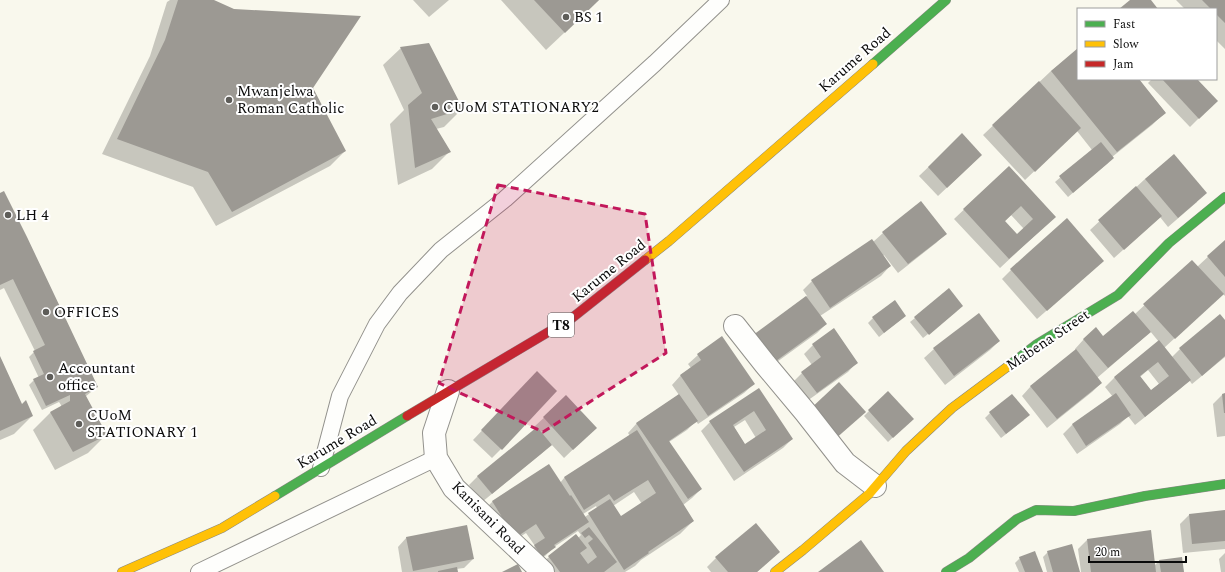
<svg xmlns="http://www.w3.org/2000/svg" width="1225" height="572" font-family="Spectral,serif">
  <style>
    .shadow { fill: #0003; fill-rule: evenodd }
    .building { fill: #9c9993; fill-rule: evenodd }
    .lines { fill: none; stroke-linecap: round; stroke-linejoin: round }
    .lane-casing { stroke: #92918c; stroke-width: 18 }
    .street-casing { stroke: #92918c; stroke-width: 24 }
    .fast-casing { stroke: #888883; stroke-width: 10 }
    .slow-casing { stroke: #888883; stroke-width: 10 }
    .jam-casing { stroke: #888883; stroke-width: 10 }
    .lane { stroke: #fefefc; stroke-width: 16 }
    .street { stroke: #fefefc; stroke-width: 22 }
    .fast { stroke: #4caf50; stroke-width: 9 }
    .slow { stroke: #ffc107; stroke-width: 9 }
    .jam { stroke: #c62828; stroke-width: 9 }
    .marked { fill: #c2185b; fill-opacity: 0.2; stroke: #c2185b; stroke-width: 3; stroke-dasharray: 8 5; stroke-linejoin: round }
    .poi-dot { fill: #5e5d59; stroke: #fff; stroke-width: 1.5 }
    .labels { text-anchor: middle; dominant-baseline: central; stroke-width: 4; stroke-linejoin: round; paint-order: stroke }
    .shield { fill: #fff; stroke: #545454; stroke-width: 1 }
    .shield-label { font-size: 14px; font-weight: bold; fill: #0a0a0a }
    .poi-label { font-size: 15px; fill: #0a0a0a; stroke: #fff; text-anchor: start }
    .street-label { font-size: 15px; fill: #0a0a0a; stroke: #fff }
  </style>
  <rect width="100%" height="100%" fill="#f9f8ed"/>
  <g class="shadow">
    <path d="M170 0H211L312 88 345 151 330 166 216 226 193 187 102 154 150 56 167 2Z"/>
    <path d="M413 0H449L429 17Z"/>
    <path d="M501 0H599L546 50Z"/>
    <path d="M1176 0H1225V49L1216 40V9H1185Z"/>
    <path d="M401 48 462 109 444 127 436 129 449 152 432 169 398 185 390 124 404 110 383 65Z"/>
    <path d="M1078 50V79H1138L1165 112 1152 125 1112 157 1108 163 1068 197 1055 182 1092 150 1077 131 1025 180 983 135 1051 71Z"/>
    <path d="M1152 79H1196L1207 110 1190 127 1148 83Z"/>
    <path d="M962 135 972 164 938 196 919 176Z"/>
    <path d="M1174 155 1197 202 1168 227 1160 217 1114 258 1090 230 1145 179Z"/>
    <path d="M1009 167 1045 226 1000 268 954 219ZM1011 215 1024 229 1016 236 1004 222Z"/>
    <path d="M0 194 97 387 85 397 106 435 88 453 55 470 33 430 50 413 61 407V405L59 402 42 410 29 385 34 380 39 378 29 357 35 351 4 288 0 290Z"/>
    <path d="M883 233 945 234 936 243 898 273 884 255 883 256 890 266 881 276 820 316 826 324 817 333 759 375 740 348 749 339 807 296 803 290 812 281 873 242Z"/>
    <path d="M1225 241V296L1223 294 1164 348 1172 357 1180 349 1225 321V357L1192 384 1189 380 1180 389 1135 425 1128 416 1120 424 1077 454 1063 434 1072 425 1113 397 1105 387 1114 378 1159 342 1150 331 1140 341 1097 378 1101 383 1092 392 1047 428 1022 396 1031 386 1076 350 1075 349 1084 339 1103 337 1135 314 1192 261 1197 267ZM1148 370 1159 384 1151 391 1140 377Z"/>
    <path d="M1011 270H1093L1037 319 1002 279Z"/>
    <path d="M957 311 923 338 910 322 915 318Z"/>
    <path d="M905 316 879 337 868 323 873 318Z"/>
    <path d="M999 341 990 350 945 385 924 358 934 349Z"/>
    <path d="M813 345 857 362 848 372 807 401 793 382 802 373 812 365 804 354Z"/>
    <path d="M698 355 754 384 744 393 698 424 696 421 687 430 669 442 701 489 692 498 683 505 693 521 680 534 641 560 635 566 625 572H544L539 566 549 557 576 535 578 538 581 535 578 531 554 547 545 556 532 565 526 555 535 546 526 533 506 546 483 511 493 501 560 483 564 478 630 436 628 433 637 423 679 395 672 385 681 375 691 368 688 364ZM634 492 642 504 621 517 613 506ZM596 506 597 508 585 517 583 514Z"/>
    <path d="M0 358 22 406 32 416 14 434 0 440Z"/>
    <path d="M528 382 501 449 492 458 473 440Z"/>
    <path d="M758 390 792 439 783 448 734 481 701 431 710 422ZM745 420 756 438 745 445 734 427Z"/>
    <path d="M888 392 908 423 888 442 864 416Z"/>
    <path d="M1225 394V436L1217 437 1213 404 1222 395Z"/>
    <path d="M566 397 586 437 564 458 551 444 541 454 482 502 469 485 478 476 536 429 534 427Z"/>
    <path d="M990 413 1024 420 1001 438 985 418Z"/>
    <path d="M1225 511V549L1183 553 1180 524 1189 515Z"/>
    <path d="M407 537 473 559 464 568 456 569 457 572H402L398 547Z"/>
    <path d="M1087 540 1154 566 1159 561 1183 572H1081L1078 549Z"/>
    <path d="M779 552 757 572H711L707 567 716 558Z"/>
    <path d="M1048 552 1079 572H1047L1043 557Z"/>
    <path d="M1225 553V572H1221L1219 559Z"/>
    <path d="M1020 558 1042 572H1019L1015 563Z"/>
  </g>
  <g class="building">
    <path d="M178 0H214L234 9 361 16 313 88 346 151 232 212 208 172 117 139 165 40Z"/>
    <path d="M534 0H599L565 33Z"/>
    <path d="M1130 0H1151L1158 9H1119Z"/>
    <path d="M1202 0H1225V23L1216 14V9H1211Z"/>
    <path d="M429 43 463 109 431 119 451 152 415 168 408 105 422 93 400 47Z"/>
    <path d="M1078 48V79H1139L1166 113 1117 152 1051 71Z"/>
    <path d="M1162 79H1197L1218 101 1199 119Z"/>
    <path d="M1039 81 1081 128 1035 172 992 125Z"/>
    <path d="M962 133 982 155 947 188 928 167Z"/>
    <path d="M1101 142 1114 158 1073 193 1059 176Z"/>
    <path d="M1174 154 1207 193 1178 218 1145 179Z"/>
    <path d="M1009 166 1056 217 1009 259 963 209ZM1021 206 1033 219 1017 234 1005 221Z"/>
    <path d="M1136 186 1162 216 1124 250 1098 220Z"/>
    <path d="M4 191 27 237 98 387 85 394 107 435 73 452 50 412 70 401V395L46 406 33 379 44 374 33 351 45 345 13 279 0 285V193Z"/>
    <path d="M921 201 947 234 908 264 882 232Z"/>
    <path d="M1067 218 1104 261 1047 311 1010 269Z"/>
    <path d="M872 239 891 266 830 308 811 280Z"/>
    <path d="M1225 240V277L1207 256Z"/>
    <path d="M1192 260 1224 294 1175 339 1143 304Z"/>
    <path d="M949 288 963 306 929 335 914 317Z"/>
    <path d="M806 296 827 324 769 366 749 338Z"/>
    <path d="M895 300 906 316 884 333 872 317Z"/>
    <path d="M1133 311 1151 332 1108 368 1083 339 1096 327 1103 336Z"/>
    <path d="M979 313 1000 341 954 376 933 348Z"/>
    <path d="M1220 314 1225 320V356L1202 376 1179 348Z"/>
    <path d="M834 328 858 363 817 393 801 372 821 357 812 344Z"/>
    <path d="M722 336 755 384 708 416 680 375 701 360 697 354Z"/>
    <path d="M1159 340 1191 380 1145 417 1114 377ZM1158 362 1169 376 1151 390 1140 376Z"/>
    <path d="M1076 349 1102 383 1057 419 1030 386Z"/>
    <path d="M0 356 22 404 26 400 33 416 0 431Z"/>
    <path d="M537 371 557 391 502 450 481 430Z"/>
    <path d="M839 382 866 412 834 440 808 411Z"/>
    <path d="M759 388 793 439 744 472 709 421ZM754 411 766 430 745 444 733 425Z"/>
    <path d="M888 391 914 419 893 438 868 410Z"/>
    <path d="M1116 393 1131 415 1086 446 1072 424Z"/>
    <path d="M1225 393V413H1224L1222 394Z"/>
    <path d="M679 394 698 421 669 441 702 489 688 499 636 423Z"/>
    <path d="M1012 394 1030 415 1006 434 989 412Z"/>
    <path d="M566 395 597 428 573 450 543 417Z"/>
    <path d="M537 427 552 445 492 494 477 476Z"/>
    <path d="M637 430 694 521 648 552 649 553 624 570 588 513 610 499 621 516 656 493 648 480 614 501 609 494 584 510 564 477Z"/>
    <path d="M549 464 570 496 571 495 589 522 554 545 556 547 542 557 534 545 545 538 536 524 515 538 492 501Z"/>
    <path d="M1225 510V541L1192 544 1189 514Z"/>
    <path d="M756 523 780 552 757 572H728L715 557Z"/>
    <path d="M467 525 474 559 413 571 406 537Z"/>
    <path d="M589 527 617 562 604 572H560L548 556 576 534 587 548 580 553 588 564 597 557 588 543 593 539 589 535 585 538 581 533Z"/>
    <path d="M1151 530 1156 572H1091L1087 539Z"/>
    <path d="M861 540 884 572H818Z"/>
    <path d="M1072 544 1080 572H1053L1047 551Z"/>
    <path d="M1035 551 1043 572H1025L1019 557Z"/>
    <path d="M1182 557 1184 572H1161L1159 560Z"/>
    <path d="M518 564 522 572H502Z"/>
    <path d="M457 567 458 572H438V571Z"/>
  </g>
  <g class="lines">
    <defs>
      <g id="lane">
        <path d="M321 468 340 396 377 324 400 293 441 250 505 199 655 63 721 0"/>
        <path d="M199 572 436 458"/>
      </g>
      <g id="street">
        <path d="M735 326 765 364 806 413 845 463 875 486"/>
        <path d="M448 391 434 433 436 458 454 488 543 572"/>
      </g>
      <g id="fast">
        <path d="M873 64 946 0"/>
        <path d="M1007 367 1037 344 1118 295 1169 243 1225 197"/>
        <path d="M275 496 407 416"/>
        <path d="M946 572 969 558 1017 519 1036 510 1074 511 1145 496 1225 484"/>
      </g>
      <g id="slow">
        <path d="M645 260 669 241 873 64"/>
        <path d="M122 572 222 528 275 496"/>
        <path d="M775 572 803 550 869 494 906 451 952 408 1007 367"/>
      </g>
      <path id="jam" d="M407 416 572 318 645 260"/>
    </defs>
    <use href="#lane" class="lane-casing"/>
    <use href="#street" class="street-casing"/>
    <use href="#fast" class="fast-casing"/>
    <use href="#slow" class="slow-casing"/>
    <use href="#jam" class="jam-casing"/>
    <use href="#lane" class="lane"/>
    <use href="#street" class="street"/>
    <use href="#fast" class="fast"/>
    <use href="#slow" class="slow"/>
    <use href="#jam" class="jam"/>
  </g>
  <path class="marked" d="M498 185 645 214 666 353 543 432 439 383Z"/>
  <g class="poi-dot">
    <circle cx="566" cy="17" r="4"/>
    <circle cx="229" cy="100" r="4"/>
    <circle cx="435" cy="107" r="4"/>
    <circle cx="8" cy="215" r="4"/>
    <circle cx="46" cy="312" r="4"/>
    <circle cx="50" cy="377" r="4"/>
    <circle cx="79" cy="424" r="4"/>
  </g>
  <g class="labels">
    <rect class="shield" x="548" y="313" width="26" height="24" rx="3"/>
    <g class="shield-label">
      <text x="561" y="325">T8</text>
    </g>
    <g class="poi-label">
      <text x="574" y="17">BS 1</text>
      <text x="237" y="91">Mwanjelwa<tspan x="237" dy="17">Roman Catholic</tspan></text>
      <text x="443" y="107">CUoM STATIONARY2</text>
      <text x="16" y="215">LH 4</text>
      <text x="54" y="312">OFFICES</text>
      <text x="58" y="368">Accountant<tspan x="58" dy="17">office</tspan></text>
      <text x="87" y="415">CUoM<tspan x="87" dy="17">STATIONARY 1</tspan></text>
    </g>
    <g class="street-label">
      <text transform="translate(855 60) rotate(-41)">Karume Road</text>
      <text transform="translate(609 271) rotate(-39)">Karume Road</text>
      <text transform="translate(1048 340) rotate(-34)">Mabena Street</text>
      <text transform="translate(337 442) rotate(-31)">Karume Road</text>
      <text transform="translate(488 518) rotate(45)">Kanisani Road</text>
    </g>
  </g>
  <rect x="1077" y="8" width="140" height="72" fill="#ffffff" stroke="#9d9d9d"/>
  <rect x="1085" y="21" width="20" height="6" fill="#4caf50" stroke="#9d9d9d"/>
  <text x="1113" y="28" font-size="12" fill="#0a0a0a">Fast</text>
  <rect x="1085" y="41" width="20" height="6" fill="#ffc107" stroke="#9d9d9d"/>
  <text x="1113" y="48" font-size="12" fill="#0a0a0a">Slow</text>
  <rect x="1085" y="61" width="20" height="6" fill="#c62828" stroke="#9d9d9d"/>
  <text x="1113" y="68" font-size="12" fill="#0a0a0a">Jam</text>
  <path d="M1089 556v6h97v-6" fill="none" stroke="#0a0a0a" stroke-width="2"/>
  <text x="1095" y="556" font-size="12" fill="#0a0a0a" stroke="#ffffff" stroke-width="3" paint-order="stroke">20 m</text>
</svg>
